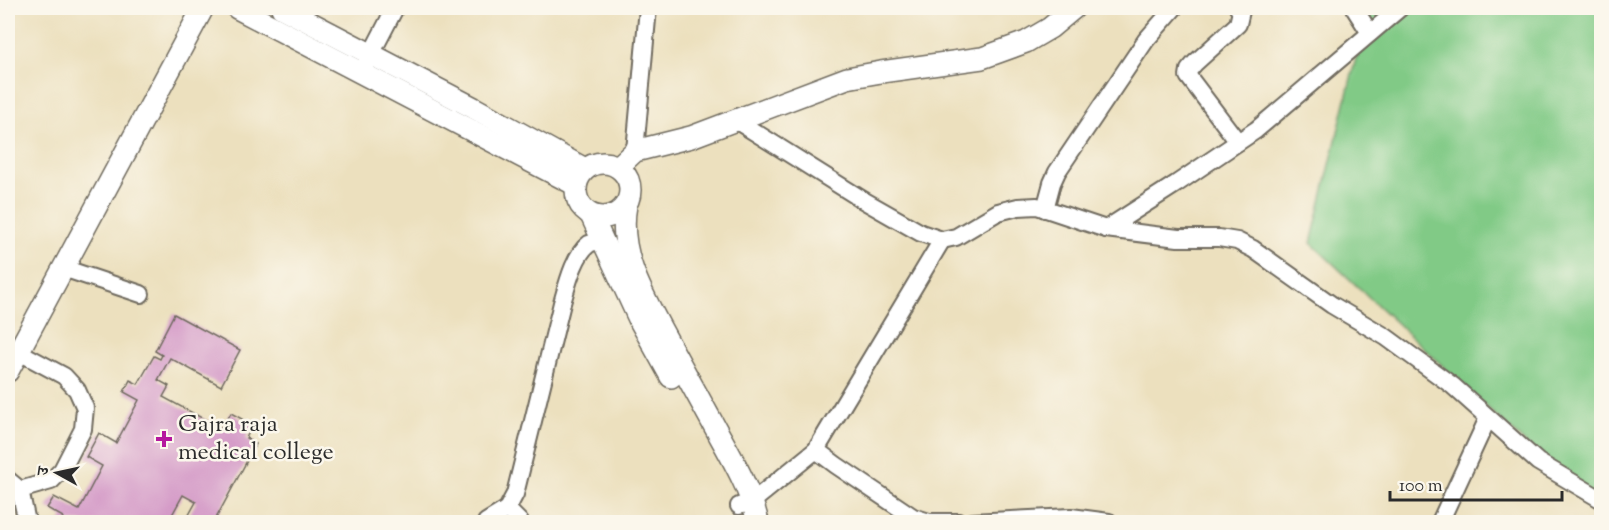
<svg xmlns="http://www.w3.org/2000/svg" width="1609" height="530" font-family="'Sorts Mill Goudy','Noto Serif Devanagari',serif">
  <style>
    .green { fill: #81ca86; stroke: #567a58; stroke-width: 1.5 }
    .building { fill: #d397c6 }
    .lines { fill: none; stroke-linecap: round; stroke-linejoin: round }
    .minor-casing { stroke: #6f6a5e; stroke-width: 20 }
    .major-casing { stroke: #6f6a5e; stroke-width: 24 }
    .minor { stroke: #fff; stroke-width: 16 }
    .major { stroke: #fff; stroke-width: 21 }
    .poi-dot { fill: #b5179e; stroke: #fbf7ec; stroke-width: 2 }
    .labels { text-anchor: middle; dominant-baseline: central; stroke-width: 5; stroke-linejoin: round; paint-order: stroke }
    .poi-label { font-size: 24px; fill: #2b2b2b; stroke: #fbf7ec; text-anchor: start }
  </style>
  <rect width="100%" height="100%" fill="#fbf7ec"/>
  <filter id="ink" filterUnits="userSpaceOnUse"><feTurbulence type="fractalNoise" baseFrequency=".0167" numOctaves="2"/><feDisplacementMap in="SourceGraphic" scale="12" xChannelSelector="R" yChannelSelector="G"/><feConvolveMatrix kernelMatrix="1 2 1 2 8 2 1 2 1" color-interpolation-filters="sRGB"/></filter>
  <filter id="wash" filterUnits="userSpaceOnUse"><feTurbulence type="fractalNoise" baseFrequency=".008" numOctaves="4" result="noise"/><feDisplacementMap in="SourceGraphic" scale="24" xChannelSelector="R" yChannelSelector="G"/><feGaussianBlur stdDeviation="1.35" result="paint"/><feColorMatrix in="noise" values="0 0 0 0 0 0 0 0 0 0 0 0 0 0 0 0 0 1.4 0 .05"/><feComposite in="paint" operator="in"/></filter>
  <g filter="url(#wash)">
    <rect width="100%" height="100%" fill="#ece0be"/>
    <path class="green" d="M1368 8H1601V514L1311 243Z"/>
    <g id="blocks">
      <path class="building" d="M174 314 240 350 221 386 170 358 158 380 169 386 163 397 222 429 231 413 253 425 246 438 256 444 214 522H185L196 502 183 495 168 522H60L63 517 47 508 54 497 79 510 102 466 86 457 99 433 116 443 139 400 124 392 130 380 138 384 154 356 160 359 162 355 155 351Z"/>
    </g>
  </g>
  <g filter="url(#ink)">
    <use href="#blocks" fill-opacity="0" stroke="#6f6a5e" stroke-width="1.5"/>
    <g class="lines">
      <defs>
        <g id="minor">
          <path d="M1354 8 1370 33"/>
          <path d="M366 64 395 8"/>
          <path d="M737 121 863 200 921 233 942 240 956 237 998 212 1018 207 1037 206 1106 229 1178 238H1219L1237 241 1253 249 1332 305 1386 337 1453 386 1538 462 1602 500"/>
          <path d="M1238 142 1188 76 1189 70 1195 63 1238 24 1241 11 1238 8"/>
          <path d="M635 151 648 8"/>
          <path d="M1045 209 1052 183 1057 172 1146 40 1174 8"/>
          <path d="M1106 229 1176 184 1256 130 1400 8"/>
          <path d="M63 268 141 294"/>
          <path d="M8 346 64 376 77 390 85 408 83 429 62 470 51 481 20 490"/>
          <path d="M816 450 836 465 913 517 929 522H959"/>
          <path d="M8 480 20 490 27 522"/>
          <path d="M739 506 753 501 816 450 942 240"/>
          <path d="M507 509 520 522"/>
          <path d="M486 522 507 509 515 494 562 303C567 286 574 255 589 244 593 242 599 241 603 240"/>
          <path d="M972 522 1071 517 1109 522"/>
          <path d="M1440 522 1488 418"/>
        </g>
        <g id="major">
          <path d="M237 8 576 185"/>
          <path d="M282 8 474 108 585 169"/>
          <circle cx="603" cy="190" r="27"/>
          <path d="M618 167 635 151 691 137 847 78 881 72 982 58 1026 42 1050 28 1074 8"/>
          <path d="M626 205C617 253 644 297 666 338 683 369 700 400 717 431 733 460 750 489 758 522"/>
          <path d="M591 215 640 321 671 377"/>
          <path d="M8 371 203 8"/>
        </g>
      </defs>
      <use href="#minor" class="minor-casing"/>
      <use href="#major" class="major-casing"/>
      <use href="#minor" class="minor"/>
      <use href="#major" class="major"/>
    </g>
  </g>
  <path class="poi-dot" d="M161 430h6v6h6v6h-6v6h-6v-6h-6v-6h6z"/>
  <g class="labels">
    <g class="poi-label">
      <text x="178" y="425">Gajra raja<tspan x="178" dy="28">medical college</tspan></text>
    </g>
  </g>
  <rect width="1609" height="530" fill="none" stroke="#fbf7ec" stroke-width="30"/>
  <g transform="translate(57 473) rotate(278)" stroke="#fbf7ec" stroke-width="4.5" paint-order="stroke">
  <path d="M0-4.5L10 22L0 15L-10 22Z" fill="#2b2b2b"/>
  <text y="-9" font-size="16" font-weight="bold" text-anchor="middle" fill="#2b2b2b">उ</text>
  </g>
  <path d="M1390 491v9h172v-9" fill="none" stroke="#2b2b2b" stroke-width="3"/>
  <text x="1399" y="491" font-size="18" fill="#2b2b2b" stroke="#fbf7ec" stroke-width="4.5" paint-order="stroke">100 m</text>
</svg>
